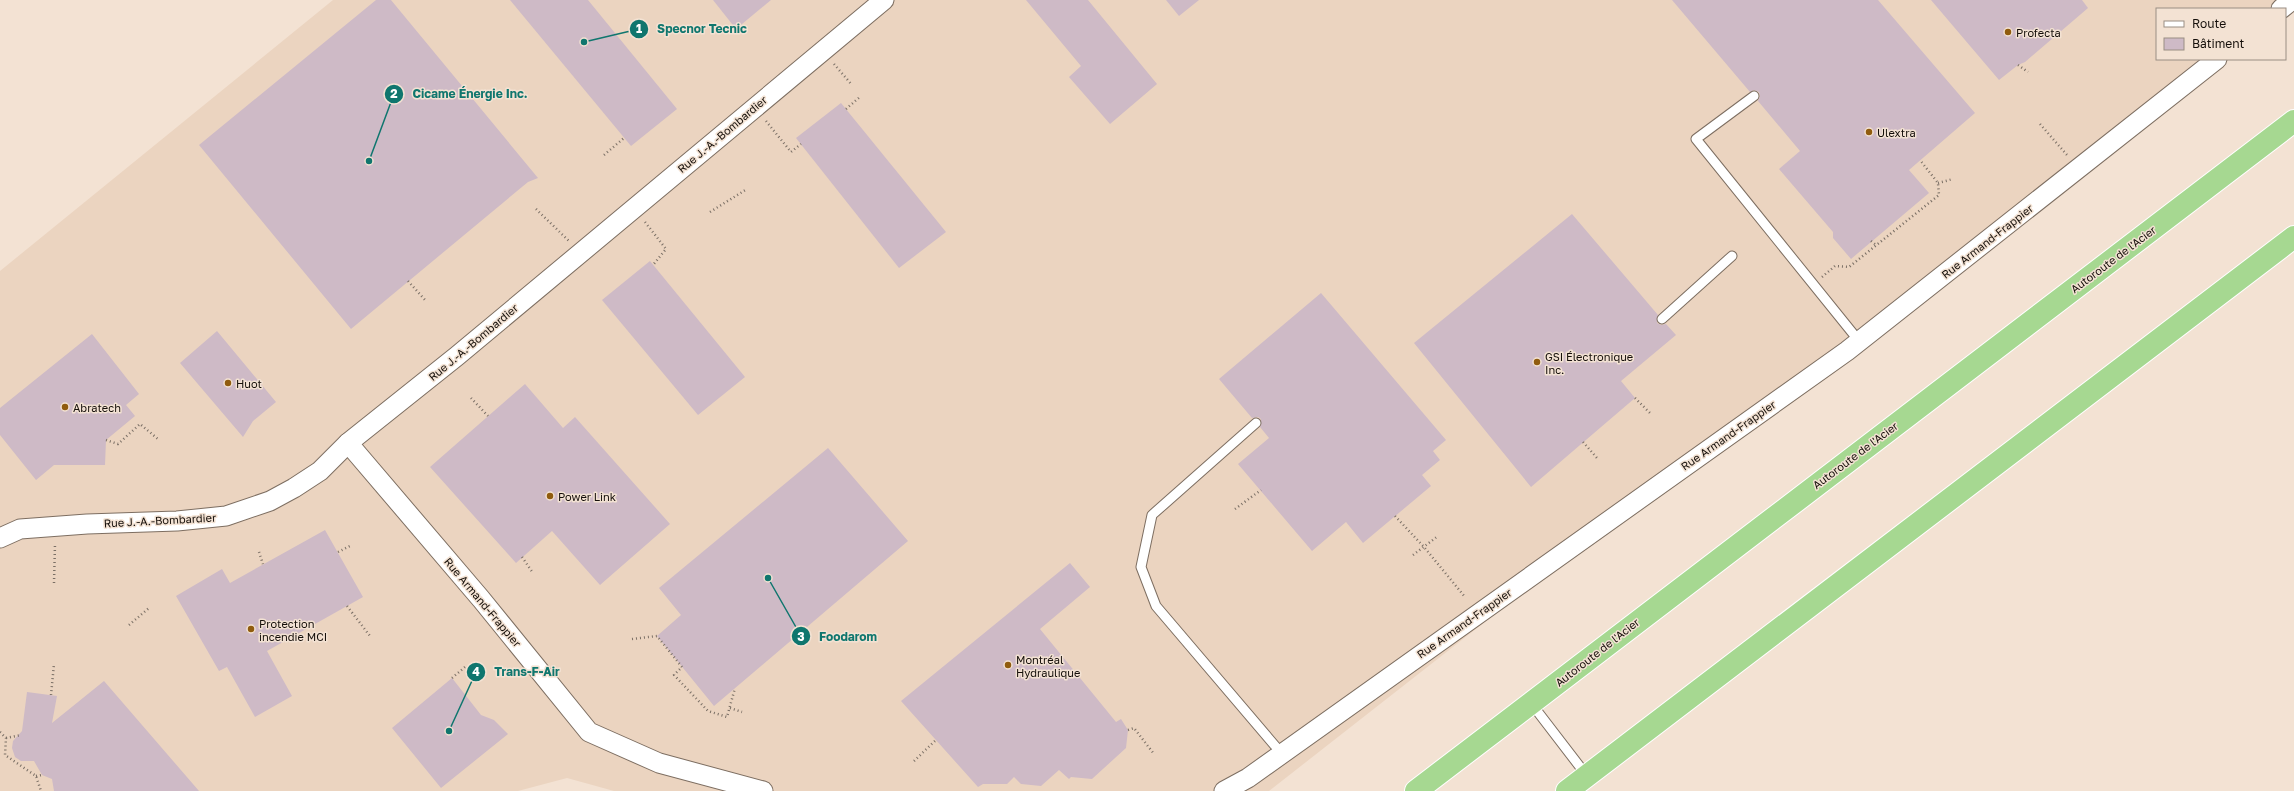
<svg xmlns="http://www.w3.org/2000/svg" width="2294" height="791" font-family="'Golos Text',sans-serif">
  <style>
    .built { fill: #ebd4c0 }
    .building { fill: #cebac6 }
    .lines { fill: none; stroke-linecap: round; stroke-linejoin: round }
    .lane-casing { stroke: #7d6e61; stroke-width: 11 }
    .street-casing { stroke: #7d6e61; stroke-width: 21 }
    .highway-casing { stroke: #fff; stroke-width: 24 }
    .path { stroke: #7a6f65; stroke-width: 2.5; stroke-dasharray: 1 3; stroke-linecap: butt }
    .lane { stroke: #fff; stroke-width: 9 }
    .street { stroke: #fff; stroke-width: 19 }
    .highway { stroke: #a6d891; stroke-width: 22 }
    .poi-dot { fill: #905c0e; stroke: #f3e2d3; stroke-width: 1.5 }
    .labels { text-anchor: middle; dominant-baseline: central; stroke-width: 3; stroke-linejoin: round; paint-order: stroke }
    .poi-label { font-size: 11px; fill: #150f0a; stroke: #f3e2d3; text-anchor: start }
    .street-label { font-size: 11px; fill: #150f0a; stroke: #f3e2d3 }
    .leader { fill: none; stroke: #0f766e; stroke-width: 1.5 }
    .callout-dot { fill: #0f766e; stroke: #f3e2d3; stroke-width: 1.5 }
    .mark-label { font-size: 12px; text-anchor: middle; font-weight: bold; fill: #fff }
    .callout-label { font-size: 12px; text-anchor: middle; font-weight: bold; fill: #0f766e; stroke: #f3e2d3; stroke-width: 3; stroke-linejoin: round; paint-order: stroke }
  </style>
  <rect width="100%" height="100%" fill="#f3e2d3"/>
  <path class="built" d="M333 0H2279L2268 9H2157V59H2204L1269 791H614L567 778 518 791H0V271Z"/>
  <g class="building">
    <path d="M376 0H391L538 178 528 182 351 329 199 145Z"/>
    <path d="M510 0H588L677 109 631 146Z"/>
    <path d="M713 0H771L736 29Z"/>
    <path d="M1026 0H1088L1157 84 1110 124 1069 77 1081 66Z"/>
    <path d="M1166 0H1199L1179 16Z"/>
    <path d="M1672 0H1878L1975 113 1909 170 1929 193 1851 259 1833 238V232L1779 169 1800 151 1758 101 1760 96 1759 92 1754 90 1750 92Z"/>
    <path d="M1931 0H2082L2088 8 2025 62 2018 65 1999 80Z"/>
    <path d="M841 103 946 232 899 268 796 138Z"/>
    <path d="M1572 214 1658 315 1657 323 1661 325 1666 324 1676 335 1621 381 1635 398 1531 487 1414 343Z"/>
    <path d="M650 261 745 377 698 415 602 300Z"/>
    <path d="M1321 293 1446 440 1433 451 1440 460 1422 475 1431 486 1363 543 1346 522 1312 551 1238 464 1269 438 1260 427 1261 419 1258 417 1252 418 1219 379Z"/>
    <path d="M217 331 276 402 253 421 243 437 180 363Z"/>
    <path d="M92 334 139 394 126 405 135 416 106 440 105 465H54L36 480 0 435V408Z"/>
    <path d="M525 384 563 428 575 417 670 524 600 585 552 531 516 563 430 467Z"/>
    <path d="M828 448 908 541 714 706 657 636 681 615 659 588Z"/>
    <path d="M325 530 363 597 267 651 292 696 255 717 227 667 219 671 176 596 222 569 230 583Z"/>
    <path d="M1070 563 1090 587 1040 629 1116 722 1121 719 1128 730 1126 748 1092 779 1071 777 1069 779 1059 770 1041 786 1021 784 1014 777 1007 784H983L978 787 901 701Z"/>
    <path d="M452 678 481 715 494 720 508 734 441 788 392 728Z"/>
    <path d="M104 681 199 791H54L52 779 42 775 34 761H21L15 757 12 748 13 741 22 731 27 692 57 696 52 723Z"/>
  </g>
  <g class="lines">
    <defs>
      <g id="lane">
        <path d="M1754 96 1696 139 1859 341"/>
        <path d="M1662 319 1732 256"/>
        <path d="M1256 423 1152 515 1141 567 1156 606 1282 754"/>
        <path d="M1531 703 1587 776"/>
      </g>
      <g id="street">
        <path d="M2281 9 2292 0"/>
        <path d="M348 443 481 599 589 732 659 763 763 791"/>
        <path d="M0 538 20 529 87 524 177 521 226 516 270 501 294 488 320 471 348 443 457 356 884 0"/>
        <path d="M1224 791 1248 778 1847 351 2217 59"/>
      </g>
      <g id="highway">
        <path d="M1416 791 2294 121"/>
        <path d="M1567 791 2294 237"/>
      </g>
    </defs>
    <use href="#lane" class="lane-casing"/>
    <use href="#street" class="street-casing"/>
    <use href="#highway" class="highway-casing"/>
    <g class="path">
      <path d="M834 64 852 85"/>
      <path d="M2018 65 2028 72"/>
      <path d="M846 109 861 96"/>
      <path d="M766 121 791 152 801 144"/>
      <path d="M2040 124 2067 155"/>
      <path d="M604 155 624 138"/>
      <path d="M1938 183 1953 179"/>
      <path d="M536 209 569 241"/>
      <path d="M710 212 747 189"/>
      <path d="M645 222 666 249 653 265"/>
      <path d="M1871 241 1876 245"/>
      <path d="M1822 277 1835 266 1849 267 1939 195 1938 183 1920 160"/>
      <path d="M408 281 426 301"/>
      <path d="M471 398 488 416"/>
      <path d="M1635 398 1651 414"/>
      <path d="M106 440 118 444 140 424 158 439"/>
      <path d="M1583 442 1597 458"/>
      <path d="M1235 509 1261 490"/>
      <path d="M1395 516 1424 547 1465 597"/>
      <path d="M259 552 263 564"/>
      <path d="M338 552 352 545"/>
      <path d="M1413 555 1438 536"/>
      <path d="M522 557 533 573"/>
      <path d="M54 583 55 544"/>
      <path d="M347 606 370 636"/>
      <path d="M129 625 149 608"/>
      <path d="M632 639 657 636 682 667 674 675 708 711 727 717 735 688"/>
      <path d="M452 678 465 667"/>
      <path d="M51 695 54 664"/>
      <path d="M730 708 742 712"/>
      <path d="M1128 730 1134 728 1154 754"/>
      <path d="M0 732 6 738 5 755 36 776 41 791"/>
      <path d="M6 738 21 735"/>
      <path d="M914 761 936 740"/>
      <path d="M36 776 42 775"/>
    </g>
    <use href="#lane" class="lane"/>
    <use href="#street" class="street"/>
    <use href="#highway" class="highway"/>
  </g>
  <g class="poi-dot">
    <circle cx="2008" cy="32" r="4"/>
    <circle cx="1869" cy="132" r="4"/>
    <circle cx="1537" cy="362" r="4"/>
    <circle cx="228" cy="383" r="4"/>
    <circle cx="65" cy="407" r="4"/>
    <circle cx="550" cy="496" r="4"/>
    <circle cx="251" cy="629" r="4"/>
    <circle cx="1008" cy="665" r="4"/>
  </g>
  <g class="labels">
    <g class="poi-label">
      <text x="2016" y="32">Profecta</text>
      <text x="1877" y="132">Ulextra</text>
      <text x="1545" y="356">GSI Électronique<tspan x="1545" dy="13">Inc.</tspan></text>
      <text x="236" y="383">Huot</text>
      <text x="73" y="407">Abratech</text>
      <text x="558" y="496">Power Link</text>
      <text x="259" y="623">Protection<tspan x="259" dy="13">incendie MCI</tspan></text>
      <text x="1016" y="659">Montréal<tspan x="1016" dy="13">Hydraulique</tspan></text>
    </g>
    <g class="street-label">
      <text transform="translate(722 134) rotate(-40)">Rue J.-A.-Bombardier</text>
      <text transform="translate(1987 241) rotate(-38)">Rue Armand-Frappier</text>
      <text transform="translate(2113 259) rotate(-37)">Autoroute de l'Acier</text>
      <text transform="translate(473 342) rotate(-40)">Rue J.-A.-Bombardier</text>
      <text transform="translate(1728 435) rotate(-35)">Rue Armand-Frappier</text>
      <text transform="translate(1855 455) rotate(-37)">Autoroute de l'Acier</text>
      <text transform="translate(160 520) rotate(-3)">Rue J.-A.-Bombardier</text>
      <text transform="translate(483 602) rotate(50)">Rue Armand-Frappier</text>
      <text transform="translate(1464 623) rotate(-35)">Rue Armand-Frappier</text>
      <text transform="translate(1597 652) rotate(-38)">Autoroute de l'Acier</text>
    </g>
  </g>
  <path class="leader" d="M584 42L639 29M369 161L394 94M768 578L801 636M449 731L476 672"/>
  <g class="callout-dot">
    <circle cx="584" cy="42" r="4"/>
    <circle cx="369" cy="161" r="4"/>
    <circle cx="768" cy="578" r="4"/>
    <circle cx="449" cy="731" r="4"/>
    <circle cx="639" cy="29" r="10"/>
    <circle cx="394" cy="94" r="10"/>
    <circle cx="801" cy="636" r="10"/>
    <circle cx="476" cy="672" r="10"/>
  </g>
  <g class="mark-label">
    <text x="639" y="33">1</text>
    <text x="394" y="98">2</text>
    <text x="801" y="641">3</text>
    <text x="476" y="676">4</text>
  </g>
  <g class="callout-label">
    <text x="702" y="33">Specnor Tecnic</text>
    <text x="470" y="98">Cicame Énergie Inc.</text>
    <text x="848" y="641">Foodarom</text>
    <text x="527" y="676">Trans-F-Air</text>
  </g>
  <rect x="2156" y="8" width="130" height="52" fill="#f3e2d3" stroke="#9a8e83"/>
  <rect x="2164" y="21" width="20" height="6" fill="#ffffff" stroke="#9a8e83"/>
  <text x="2192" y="28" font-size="12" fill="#150f0a">Route</text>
  <rect x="2164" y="38" width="20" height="12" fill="#cebac6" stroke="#9a8e83"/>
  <text x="2192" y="48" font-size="12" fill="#150f0a">Bâtiment</text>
</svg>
